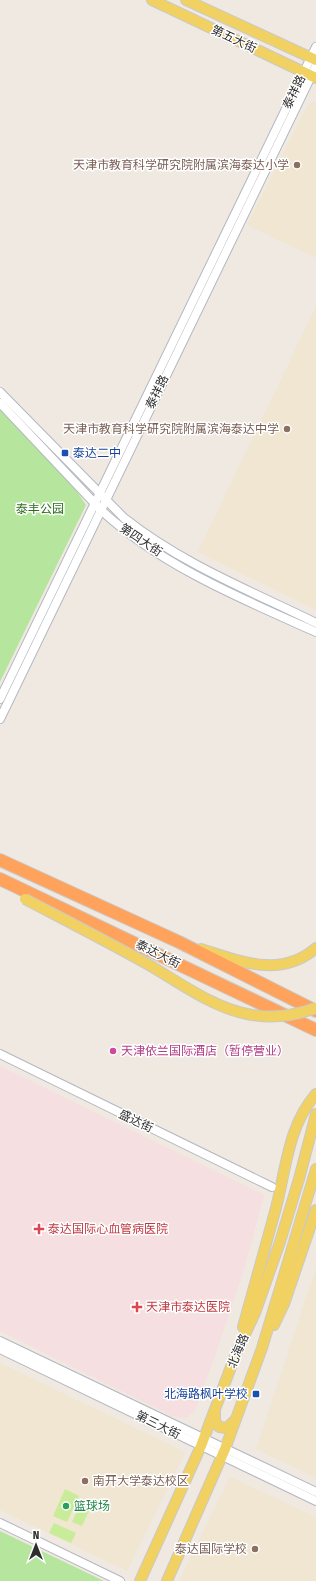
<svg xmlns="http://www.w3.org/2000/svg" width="316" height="1581" font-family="'Fira Sans Condensed','Noto Sans SC',sans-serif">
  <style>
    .education { fill: #f0e6d1 }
    .medical { fill: #f5dfe0 }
    .green { fill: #b6e59e }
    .pitch { fill: #c9ec9a }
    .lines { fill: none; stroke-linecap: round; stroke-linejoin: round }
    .minor-casing { stroke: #b4b7c1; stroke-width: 10 }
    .major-casing { stroke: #c9c9c9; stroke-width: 12 }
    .highway-casing { stroke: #c9c9c9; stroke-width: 14 }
    .minor { stroke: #fff; stroke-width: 8 }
    .major { stroke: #f2d163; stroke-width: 10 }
    .highway { stroke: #ffa35c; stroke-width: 12 }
    .major-bridge-casing { stroke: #c9c9c9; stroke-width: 12; stroke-linecap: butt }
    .major-bridge { stroke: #f2d163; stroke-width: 10 }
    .education-dot { fill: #8d6e63; stroke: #fff; stroke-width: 1.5 }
    .transit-dot { fill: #1a4fb4; stroke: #fff; stroke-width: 1.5 }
    .hotel-dot { fill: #d1479c; stroke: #fff; stroke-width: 1.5 }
    .health-dot { fill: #e0444e; stroke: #fff; stroke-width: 1.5 }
    .leisure-dot { fill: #2e9e5b; stroke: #fff; stroke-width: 1.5 }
    .labels { text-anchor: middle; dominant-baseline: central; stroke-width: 3; stroke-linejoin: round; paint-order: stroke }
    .street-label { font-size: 12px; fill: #2e2e2e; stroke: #fff }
    .education-label { font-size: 12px; fill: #785e54; stroke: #fff; text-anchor: end }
    .transit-label { font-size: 12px; fill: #164399; stroke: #fff; text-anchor: start }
    .park-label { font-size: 12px; fill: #2c6e1b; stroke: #fff }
    .hotel-label { font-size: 12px; fill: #b23c85; stroke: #fff; text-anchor: start }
    .health-label { font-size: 12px; fill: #be3a42; stroke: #fff; text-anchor: start }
    .leisure-label { font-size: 12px; fill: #27864d; stroke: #fff; text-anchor: start }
  </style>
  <rect width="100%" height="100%" fill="#efe9e1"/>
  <g class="education">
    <path d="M316 101V258L247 225 307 106Z"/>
    <path d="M316 306V610L198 552Z"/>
    <path d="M316 1268V1478L256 1449Z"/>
    <path d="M0 1363 185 1452 127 1571 0 1510Z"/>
    <path d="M230 1477 316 1517V1581H179Z"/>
  </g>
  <path class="medical" d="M0 1066 264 1195 244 1270 219 1344 197 1406 193 1413 186 1418 172 1416 0 1331Z"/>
  <g class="green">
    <path d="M0 410 74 487 86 505 0 682Z"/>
    <path d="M0 1531 104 1581H0Z"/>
  </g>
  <g class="pitch">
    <path d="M65 1489 79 1496 67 1522 53 1516Z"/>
    <path d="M82 1499 92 1504 82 1526 72 1522Z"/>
    <path d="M54 1523 76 1533 71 1543 49 1533Z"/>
  </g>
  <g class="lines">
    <defs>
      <g id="minor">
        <path d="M0 392 124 518C182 564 251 591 316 623"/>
        <path d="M0 403 101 510C160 565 242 599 316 632"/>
        <path d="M0 699 316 47"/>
        <path d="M0 719 316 66"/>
        <path d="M0 1054 272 1187"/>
        <path d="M0 1341 316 1492"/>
        <path d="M0 1349 316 1501"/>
        <path d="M0 1523 120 1581"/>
      </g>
      <g id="major">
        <path d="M152 0 316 78"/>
        <path d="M186 0 316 60"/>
        <path d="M201 949C240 961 280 979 316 948"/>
        <path d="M274 1325 284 1304 316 1210"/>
        <path d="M243 1327C254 1288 265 1248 276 1208 286 1169 288 1126 316 1094"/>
        <path d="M215 1412V1421L219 1427 227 1428 235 1420"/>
        <path d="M140 1581 201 1446 237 1351 255 1313 280 1242 299 1179 316 1114"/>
        <path d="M167 1581 225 1449 262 1348 316 1169"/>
      </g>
      <g id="highway">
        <path d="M0 860 179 942 316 1011"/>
        <path d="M0 879 316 1030"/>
      </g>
    </defs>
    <use href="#minor" class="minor-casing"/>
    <use href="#major" class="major-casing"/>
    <use href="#highway" class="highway-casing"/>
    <use href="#minor" class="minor"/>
    <use href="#major" class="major"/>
    <use href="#highway" class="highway"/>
    <defs>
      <path id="major-bridge" d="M25 899C67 921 108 942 149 965 180 983 212 1007 247 1014 270 1019 294 1016 316 1008"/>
    </defs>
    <use href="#major-bridge" class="major-bridge-casing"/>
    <use href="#major-bridge" class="major-bridge"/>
  </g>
  <g class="education-dot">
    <circle cx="297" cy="165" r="4"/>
    <circle cx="287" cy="429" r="4"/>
    <circle cx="85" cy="1481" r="4"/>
    <circle cx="255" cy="1549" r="4"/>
  </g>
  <g class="transit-dot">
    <rect x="61" y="449" width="8" height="8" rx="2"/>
    <rect x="252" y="1390" width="8" height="8" rx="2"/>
  </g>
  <circle class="hotel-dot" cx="113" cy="1051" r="4"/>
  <g class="health-dot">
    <path d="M37 1223h4v4h4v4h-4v4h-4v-4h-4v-4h4z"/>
    <path d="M135 1301h4v4h4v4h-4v4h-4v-4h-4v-4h4z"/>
  </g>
  <circle class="leisure-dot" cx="66" cy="1506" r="4"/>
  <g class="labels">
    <g class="street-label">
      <text transform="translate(234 39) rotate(25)">第五大街</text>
      <text transform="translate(294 92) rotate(-64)">泰祥路</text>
      <text transform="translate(157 392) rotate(-64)">泰祥路</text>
      <text transform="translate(141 540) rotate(34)">第四大街</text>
      <text transform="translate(158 954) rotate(26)">泰达大街</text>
      <text transform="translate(136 1121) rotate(26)">盛达街</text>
      <text transform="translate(238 1351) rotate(-67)">北海路</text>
      <text transform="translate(158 1425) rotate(26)">第三大街</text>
    </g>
    <g class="education-label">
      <text x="289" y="165">天津市教育科学研究院附属滨海泰达小学</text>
      <text x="279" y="429">天津市教育科学研究院附属滨海泰达中学</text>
      <text x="93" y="1481" text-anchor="start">南开大学泰达校区</text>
      <text x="247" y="1549">泰达国际学校</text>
    </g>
    <g class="transit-label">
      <text x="73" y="453">泰达二中</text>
      <text x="248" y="1394" text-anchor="end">北海路枫叶学校</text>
    </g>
    <g class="park-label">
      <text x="40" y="509">泰丰公园</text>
    </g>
    <g class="hotel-label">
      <text x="121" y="1051">天津依兰国际酒店（暂停营业）</text>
    </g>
    <g class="health-label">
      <text x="48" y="1229">泰达国际心血管病医院</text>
      <text x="146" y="1307">天津市泰达医院</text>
    </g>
    <g class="leisure-label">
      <text x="74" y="1506">篮球场</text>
    </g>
  </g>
  <g transform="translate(36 1545)" stroke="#ffffff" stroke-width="3" paint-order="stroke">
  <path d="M0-3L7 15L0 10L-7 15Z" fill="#2e2e2e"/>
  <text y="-6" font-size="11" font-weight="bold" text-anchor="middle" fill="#2e2e2e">N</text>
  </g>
</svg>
